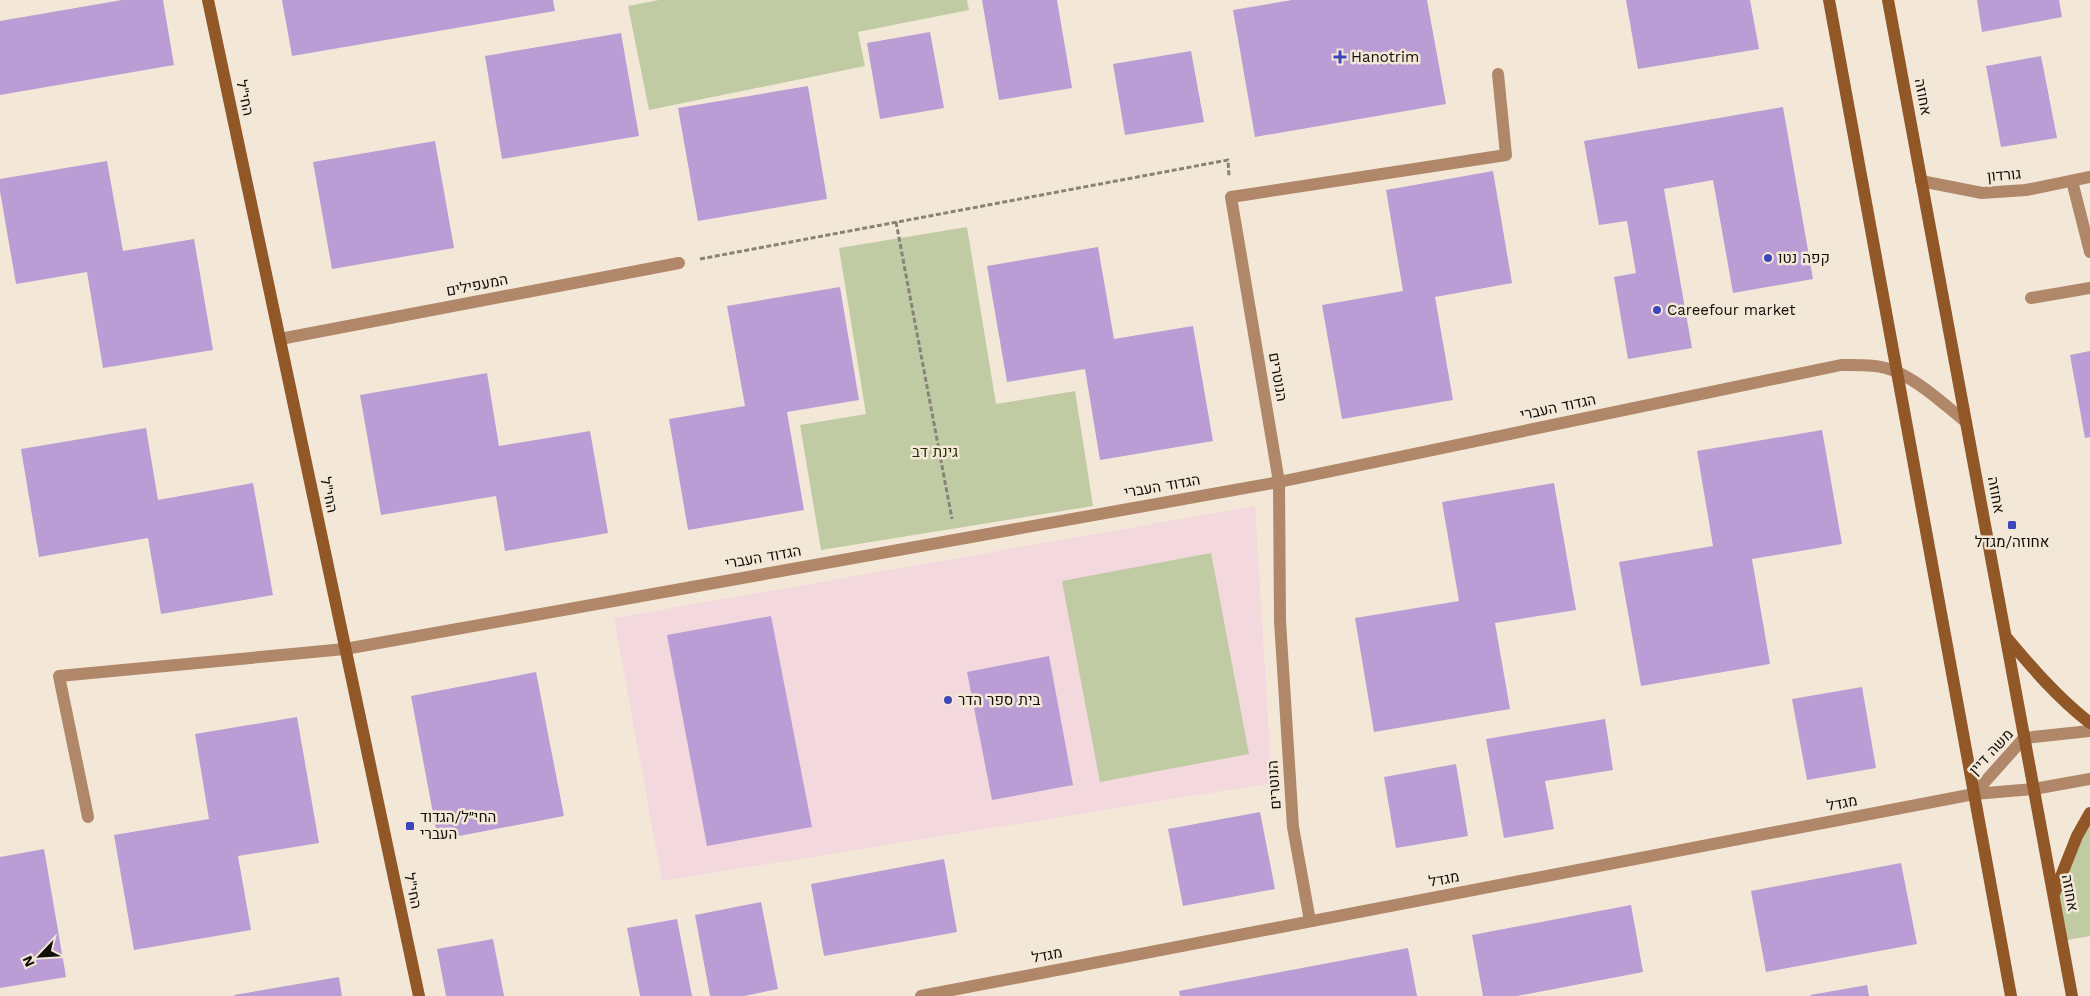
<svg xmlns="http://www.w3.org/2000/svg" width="2090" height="996" font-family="'Work Sans',Heebo,sans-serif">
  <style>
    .education { fill: #f3d8dd }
    .green { fill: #c0cba3 }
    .building { fill: #ba9dd5 }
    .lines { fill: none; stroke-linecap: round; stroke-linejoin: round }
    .path { stroke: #8a8277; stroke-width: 3; stroke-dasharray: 5 2.5; stroke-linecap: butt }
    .lane { stroke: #b08769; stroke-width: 12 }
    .street { stroke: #b08769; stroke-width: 12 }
    .secondary { stroke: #915727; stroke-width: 12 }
    .poi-dot { fill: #3e46ba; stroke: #f3e8d8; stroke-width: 2 }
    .labels { text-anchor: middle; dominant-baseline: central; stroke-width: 5; stroke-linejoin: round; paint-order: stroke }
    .poi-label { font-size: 15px; fill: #120f09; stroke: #f3e8d8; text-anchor: start }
    .street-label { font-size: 15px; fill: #120f09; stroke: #f3e8d8 }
    .park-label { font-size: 15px; fill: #283100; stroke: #f3e8d8 }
  </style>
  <rect width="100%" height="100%" fill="#f3e8d8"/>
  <path class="education" d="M1255 506 1272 783 662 881 614 618Z"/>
  <g class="green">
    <path d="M659 0H967L969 10 858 32 865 66 649 110 628 6Z"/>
    <path d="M967 227 996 404 1075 391 1093 506 821 550 800 425 866 414 839 248Z"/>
    <path d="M1211 553 1249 754 1100 782 1062 581Z"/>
    <path d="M2090 823V936L2062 941 2054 894Z"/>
  </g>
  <g class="building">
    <path d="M122 0H163L174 65 0 95V21Z"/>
    <path d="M282 0H553L555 11 292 56Z"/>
    <path d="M982 0H1057L1072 88 999 100Z"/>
    <path d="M1292 0H1427L1446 104 1255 137 1233 10Z"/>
    <path d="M1626 0H1750L1759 49 1638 69Z"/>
    <path d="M1977 0H2059L2062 17 1982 32Z"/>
    <path d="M930 32 944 108 880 119 867 43Z"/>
    <path d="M621 33 639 136 502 159 485 56Z"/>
    <path d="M1191 51 1204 122 1125 135 1113 64Z"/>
    <path d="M2041 56 2057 138 2001 147 1986 66Z"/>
    <path d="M808 86 827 199 698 221 678 108Z"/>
    <path d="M1783 107 1813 279 1733 293 1713 180 1664 189 1692 348 1628 359 1614 277 1636 273 1627 221 1599 225 1584 141Z"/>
    <path d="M435 141 454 248 332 269 313 162Z"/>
    <path d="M107 161 123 251 194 239 213 350 103 368 87 272 16 284 0 191V179Z"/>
    <path d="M1493 171 1512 283 1435 297 1453 400 1342 419 1322 305 1403 291 1386 190Z"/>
    <path d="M1098 247 1114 339 1193 326 1213 441 1100 460 1085 369 1007 382 987 266Z"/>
    <path d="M840 287 859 400 787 412 804 510 688 530 669 419 745 406 727 306Z"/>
    <path d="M2090 351V437L2085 438 2070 355Z"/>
    <path d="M487 373 499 446 590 431 608 533 505 551 496 496 381 515 360 395Z"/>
    <path d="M146 428 158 500 253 483 273 595 161 614 148 538 39 557 21 449Z"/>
    <path d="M1822 430 1842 544 1752 559 1770 664 1641 686 1619 562 1713 546 1697 451Z"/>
    <path d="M1554 483 1576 610 1495 623 1510 709 1374 732 1355 618 1459 601 1442 502Z"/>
    <path d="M771 616 812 827 707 846 667 635Z"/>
    <path d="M1049 656 1073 785 992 800 967 672Z"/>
    <path d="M536 672 564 816 438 840 411 696Z"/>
    <path d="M1862 687 1876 768 1807 780 1792 699Z"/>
    <path d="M297 717 319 843 238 856 251 930 134 950 114 835 209 819 195 734Z"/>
    <path d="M1605 719 1613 770 1545 781 1554 829 1504 838 1486 739Z"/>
    <path d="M1456 764 1468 836 1396 848 1384 777Z"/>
    <path d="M1260 812 1275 889 1183 906 1168 829Z"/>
    <path d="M44 849 66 977 0 988V857Z"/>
    <path d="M944 859 957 932 824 956 811 884Z"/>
    <path d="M1901 863 1917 944 1766 972 1751 891Z"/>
    <path d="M761 902 778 989 744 996H710L695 915Z"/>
    <path d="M1631 905 1643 972 1517 996H1483L1472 935Z"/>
    <path d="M677 919 692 996H640L627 928Z"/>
    <path d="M493 939 504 996H446L437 949Z"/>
    <path d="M1408 948 1417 996H1180L1179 991Z"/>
    <path d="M339 977 342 996H234V995Z"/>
    <path d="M1867 985 1869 996H1811L1810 995Z"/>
  </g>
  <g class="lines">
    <g class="path">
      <path d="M896 222 952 519"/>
      <path d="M700 259 1228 160 1229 176"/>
    </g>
    <g class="lane">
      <path d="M2072 181 2090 252"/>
      <path d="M2031 298 2090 288"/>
      <path d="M88 817 59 676 345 649"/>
    </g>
    <g class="street">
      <path d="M1921 181 1982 193 2026 190 2090 177"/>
      <path d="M280 339 679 263"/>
      <path d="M345 649 1279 482 1841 365C1859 365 1880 364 1897 372 1923 384 1945 405 1966 422"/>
      <path d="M1974 794 2024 738 2090 731"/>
      <path d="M1310 921 1293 827 1280 621 1279 482 1231 197 1506 155 1498 74"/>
      <path d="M921 996 1974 794 2034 789 2090 779"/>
    </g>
    <g class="secondary">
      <path d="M208 0 419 996"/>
      <path d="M1829 0 2011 996"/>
      <path d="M1888 0 2072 996"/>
      <path d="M2007 638C2033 669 2058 698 2090 723"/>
      <path d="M2054 894 2077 836 2090 813"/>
    </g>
  </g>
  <g class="poi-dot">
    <path d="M1337.5 49.5h5v5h5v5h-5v5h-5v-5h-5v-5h5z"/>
    <circle cx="1768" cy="258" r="5"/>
    <circle cx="1657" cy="310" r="5"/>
    <rect x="2007" y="520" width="10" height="10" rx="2.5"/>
    <circle cx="948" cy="700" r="5"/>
    <rect x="405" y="821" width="10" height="10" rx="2.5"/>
  </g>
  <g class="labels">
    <g class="poi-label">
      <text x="1351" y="57">Hanotrim</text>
      <text x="1778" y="258">קפה נטו</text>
      <text x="1667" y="310">Careefour market</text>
      <text x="2012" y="542" text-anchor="middle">אחוזה/מגדל</text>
      <text x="958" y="700">בית ספר הדר</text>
      <text x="420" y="817">החי״ל/הגדוד<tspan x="420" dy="17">העברי</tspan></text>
    </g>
    <g class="street-label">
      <text transform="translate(1923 97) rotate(80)">אחוזה</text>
      <text transform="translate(245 98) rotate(78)">החי"ל</text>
      <text transform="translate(2004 175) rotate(-5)">גורדון</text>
      <text transform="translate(477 285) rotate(-11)">המעפילים</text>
      <text transform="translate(1278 377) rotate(80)">הנוטרים</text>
      <text transform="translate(1558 407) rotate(-12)">הגדוד העברי</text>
      <text transform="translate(1162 486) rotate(-10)">הגדוד העברי</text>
      <text transform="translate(329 495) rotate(78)">החי"ל</text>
      <text transform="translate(1996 495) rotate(80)">אחוזה</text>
      <text transform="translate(763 557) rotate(-10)">הגדוד העברי</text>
      <text transform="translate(1991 752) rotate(-47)">משה דיין</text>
      <text transform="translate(1274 785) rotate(-94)">הנוטרים</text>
      <text transform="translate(1842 803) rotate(-11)">מגדל</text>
      <text transform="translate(1444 879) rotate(-11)">מגדל</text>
      <text transform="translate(413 891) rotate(78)">החי"ל</text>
      <text transform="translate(2070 893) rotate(80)">אחוזה</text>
      <text transform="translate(1047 955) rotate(-11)">מגדל</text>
    </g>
    <g class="park-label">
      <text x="935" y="452">גינת דב</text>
    </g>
  </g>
  <g transform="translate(40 956) rotate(245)" stroke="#f3e8d8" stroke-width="4" paint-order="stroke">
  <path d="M0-4L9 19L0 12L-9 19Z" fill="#120f09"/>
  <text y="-8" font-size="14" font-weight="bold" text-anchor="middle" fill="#120f09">N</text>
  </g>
</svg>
